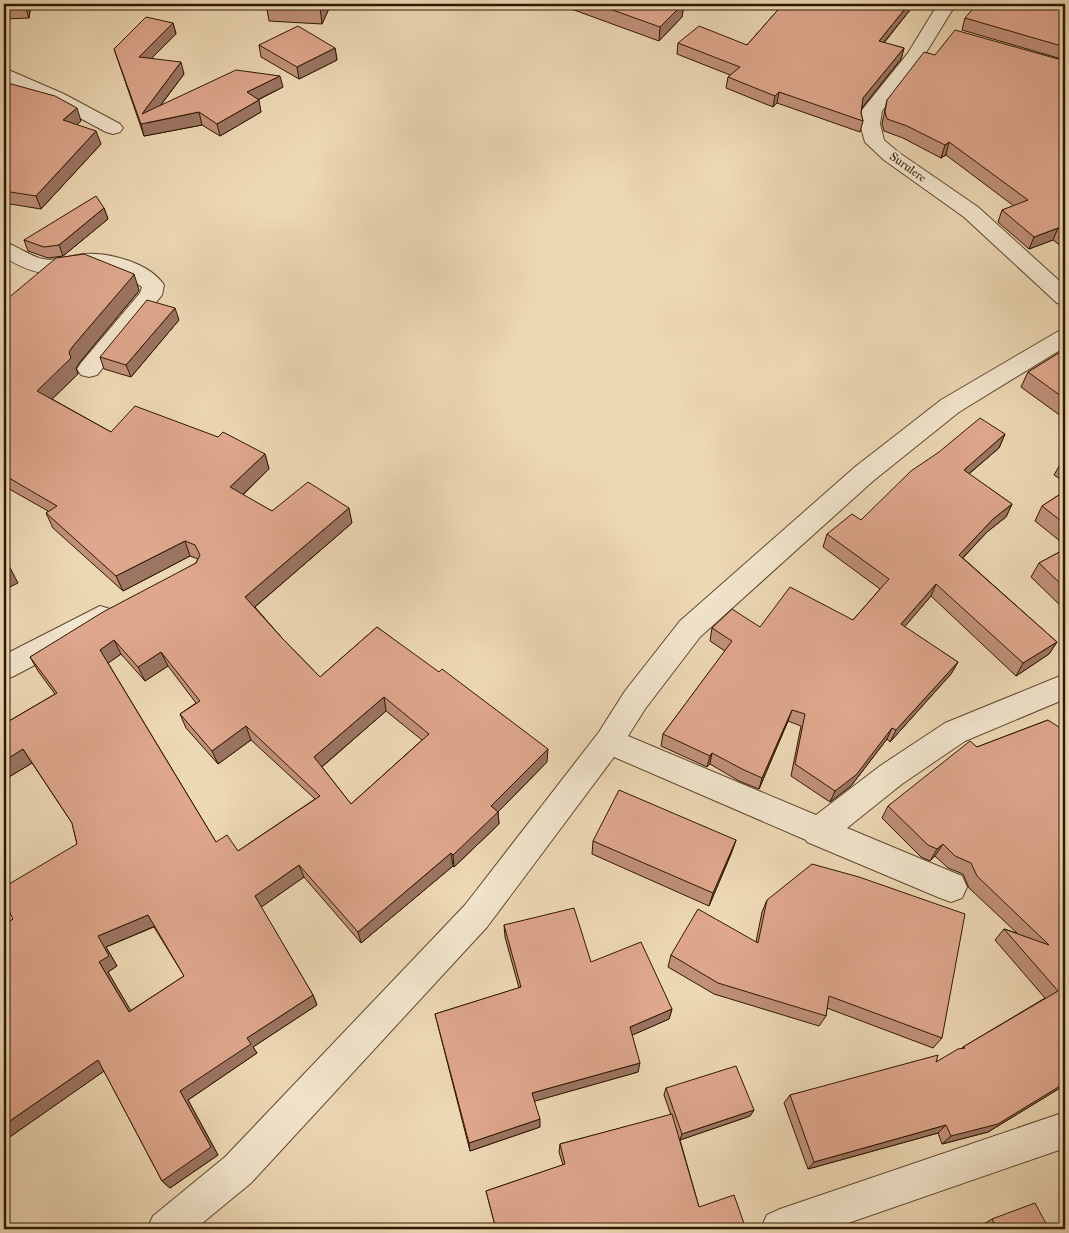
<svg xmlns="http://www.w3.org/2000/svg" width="1069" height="1233" font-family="'IM FELL Great Primer',serif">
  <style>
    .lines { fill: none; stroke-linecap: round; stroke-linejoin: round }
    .minor-casing { stroke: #5e482d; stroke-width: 2 }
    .minor { fill: #f3e6ce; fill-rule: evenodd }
    .wall { fill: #c09079; stroke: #2e1800; fill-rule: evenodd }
    .shaded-wall { fill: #9c7563; stroke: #2e1800 }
    .building { fill: #dfa78d; stroke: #2e1800; fill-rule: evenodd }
    .labels { text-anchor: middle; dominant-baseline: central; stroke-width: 5; stroke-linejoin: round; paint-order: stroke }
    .far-street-label { font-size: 12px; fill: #2e1800; stroke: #f3e6ce }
  </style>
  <rect width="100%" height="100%" fill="#edd8b4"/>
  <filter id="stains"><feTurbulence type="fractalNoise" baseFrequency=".004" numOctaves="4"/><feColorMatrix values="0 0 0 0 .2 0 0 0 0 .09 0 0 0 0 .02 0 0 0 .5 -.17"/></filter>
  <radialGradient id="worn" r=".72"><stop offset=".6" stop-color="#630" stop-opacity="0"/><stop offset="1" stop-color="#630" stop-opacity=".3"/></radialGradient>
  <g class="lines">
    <defs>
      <g id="minor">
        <path d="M938 4H956L922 59 882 111 880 124 884 140 898 152 978 207 1065 286V305L1057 303 964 217 884 160 865 142 860 124 862 110 908 53Z"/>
        <path d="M4 68 64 94 120 124 123 128 120 132 113 134 106 132 50 102 4 81Z"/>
        <path d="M4 242C18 246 29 256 43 259 56 262 71 255 84 254 109 252 150 263 164 285L162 295 97 375 89 377 81 375 77 369 81 363 140 293 142 287C122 272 100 265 75 269 66 271 57 274 48 273 32 273 17 265 4 257Z"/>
        <path d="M1065 329V347L959 412 873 481 700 637 645 709 628 736 816 815 880 766 945 723 1065 674V699L965 741 902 784 847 828 962 876 967 887 962 898 951 902 940 898 807 842 806 840 614 757 487 927 251 1183 195 1229H147L153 1216 225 1157 465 905 599 732 625 691 680 621 855 467 941 400 1057 332Z"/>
        <path d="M100 606 110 609 114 617 110 625 14 676 4 680V655Z"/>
        <path d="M1065 1112V1148L831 1229 761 1228 767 1215 780 1209Z"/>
      </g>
    </defs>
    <use href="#minor" class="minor-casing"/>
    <use href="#minor" class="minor"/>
  </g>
  <g class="wall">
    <path d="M4 4H31L29 18 4 19Z"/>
    <path d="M266 4H331L322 24 269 21Z"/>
    <path d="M537 4H684L682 17 659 41 574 10Z"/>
    <path d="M783 4H934L932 10 914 5 884 43 904 48 901 59 862 108 861 113 863 121 860 132 777 103 773 107 726 88 728 77 730 75 677 54 678 43 747 45Z"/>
    <path d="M1065 4V60L962 30 965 18 983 7Z"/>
    <path d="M173 23 176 34 152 58 184 74 161 105 283 87 258 100 261 112 220 136 202 125 144 136 114 49Z"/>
    <path d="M259 45 335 48 337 60 299 79 261 57Z"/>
    <path d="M935 55 1065 61V249L1053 240 1029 249 998 222 1002 210 1014 206 946 155 941 158 903 138 884 131 882 124 887 100Z"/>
    <path d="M4 82 81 121 77 125 101 144 41 209 4 203Z"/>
    <path d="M104 208 108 219 63 256 48 258 28 251 24 240Z"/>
    <path d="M139 290 138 292 80 362 76 368 78 374 52 399 111 432 218 437 265 454 269 469 243 495 272 511 352 523 255 607 282 638 320 677 377 627 547 762 498 812 499 824 454 867 453 866 361 943 304 877 261 907 313 995 317 1005 253 1047 257 1053 188 1100 218 1155 170 1188 162 1181 104 1071 4 1141V925L13 919 77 844 72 823 32 763 4 780V724L55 694 38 671 30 657 196 563 198 559 190 556 123 591 53 528 46 513 48 511 4 486V301ZM121 654 145 681 168 666 196 703 180 714 186 728 218 764 251 740 315 799 238 851 216 842 108 663ZM386 711 422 740 351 804 322 767ZM154 927 184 976 130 1011 108 972 117 966 106 947Z"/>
    <path d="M179 320 131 377 104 369 100 357Z"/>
    <path d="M1065 349V419L1021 387 1028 372Z"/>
    <path d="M1005 434 999 448 969 474 1012 504 1006 517 987 532 963 558 1057 642 1049 654 1016 676 931 596 904 627 958 662 951 674 890 742 887 739 851 786 830 802 791 776 801 726 788 721 759 789 739 781 710 764 707 767 661 746 663 734 725 651 710 641 712 628 760 627 853 620 880 589 823 547 827 534 861 520Z"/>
    <path d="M1065 457V482L1054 475 1062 461Z"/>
    <path d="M1065 491V545L1035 521 1042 506Z"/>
    <path d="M1065 549V610L1031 577 1039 563Z"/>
    <path d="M1048 720 1065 1085 988 1132 942 1144 938 1133 808 1169 784 1103 790 1095 936 1062 961 1049 963 1047 1045 998 995 940 1004 929 1017 933 969 888 963 874 948 868 935 856 930 861 921 857 882 818 888 806 977 747Z"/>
    <path d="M736 840 731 854 709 906 592 854 593 841Z"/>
    <path d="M767 900 942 1038 933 1048 827 1008 826 1016 819 1026 714 994 668 967 671 955 756 942 762 912Z"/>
    <path d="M504 925 591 962 672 1009 669 1019 632 1035 638 1072 534 1101 540 1127 470 1151 435 1014 519 988 505 937Z"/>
    <path d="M666 1088 754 1110 750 1116 680 1140 699 1207 746 1229H496L486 1191 563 1165 559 1152 560 1144 671 1115 664 1095Z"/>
    <path d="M992 1219 1049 1229H984L982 1225Z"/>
  </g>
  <g class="shaded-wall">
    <path d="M25 4H31L29 18 25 6Z"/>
    <path d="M321 4H331L322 24 320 7Z"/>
    <path d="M683 4H684L682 17 659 41 660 27Z"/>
    <path d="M909 4H914V5L876 52 879 41Z"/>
    <path d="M173 23 176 34 142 68 139 57Z"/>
    <path d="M335 48 337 60 299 79 297 67Z"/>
    <path d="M904 48 901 59 861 109 863 98Z"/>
    <path d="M181 62 184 74 147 123 199 112 202 125 144 136 141 124 142 114Z"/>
    <path d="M280 76 283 87 249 104 247 92Z"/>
    <path d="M779 92 777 103 773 107 775 96Z"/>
    <path d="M259 100 261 112 220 136 217 124Z"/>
    <path d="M77 108 81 121 68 134 63 120Z"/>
    <path d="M96 131 101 144 41 209 36 196Z"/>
    <path d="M949 142 946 155 941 158 945 145Z"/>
    <path d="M104 208 108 219 63 256 59 245Z"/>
    <path d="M1058 228 1053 240 1029 249 1034 237Z"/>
    <path d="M134 274 139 290 138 292 80 362 76 368 78 374 44 407 37 391 73 346Z"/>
    <path d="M175 308 179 320 131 377 126 365Z"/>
    <path d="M1005 434 999 448 958 483 964 470Z"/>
    <path d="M265 454 269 469 234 503 230 487Z"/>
    <path d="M1012 504 1006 517 987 532 954 567 959 555 993 519Z"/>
    <path d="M349 508 352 523 250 611 245 597Z"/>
    <path d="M185 541 190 556 123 591 116 576Z"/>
    <path d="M4 556 18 583 4 590 10 600 4 603Z"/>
    <path d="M936 584 931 596 896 637 901 624Z"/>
    <path d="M114 640 121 654 107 664 100 650Z"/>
    <path d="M1057 642 1049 654 1016 676 1023 663Z"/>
    <path d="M161 652 168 666 145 681 138 667Z"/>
    <path d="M958 662 951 674 890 742 896 730Z"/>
    <path d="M384 697 386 711 318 770 314 757Z"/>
    <path d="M792 710 788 721 759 789 762 778Z"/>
    <path d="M246 726 251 740 218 764 212 751Z"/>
    <path d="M892 728 887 739 851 786 830 802 835 791Z"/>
    <path d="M23 749 32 763 4 780V761Z"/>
    <path d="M548 749 547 762 498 812 499 824 454 867 453 855 491 806Z"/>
    <path d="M712 753 710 764 707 767 710 756Z"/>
    <path d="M736 840 731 854 709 906 713 893Z"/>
    <path d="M943 844 935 856 930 861 937 849Z"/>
    <path d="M451 853 453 866 361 943 358 932Z"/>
    <path d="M299 865 304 877 260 908 255 896Z"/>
    <path d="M148 915 155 926 106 947 117 966 108 972 137 1021 129 1012 99 962 98 936Z"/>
    <path d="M313 995 317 1005 253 1047 257 1053 188 1100 218 1155 170 1188 162 1181 180 1091 247 1038Z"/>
    <path d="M672 1009 669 1019 628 1037 630 1027Z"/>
    <path d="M98 1060 107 1069 4 1141V1125Z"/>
    <path d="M640 1063 638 1072 532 1102V1093Z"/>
    <path d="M1065 1083V1085L988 1132 942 1144 951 1136Z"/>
    <path d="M754 1110 750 1116 680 1140 682 1134Z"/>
    <path d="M540 1119V1127L470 1151 469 1143Z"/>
    <path d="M946 1125 938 1133 808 1169 814 1162Z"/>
  </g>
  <g class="building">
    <path d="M4 4H25V6L4 7Z"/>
    <path d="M270 4H321L320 7Z"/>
    <path d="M596 4H683L660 27Z"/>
    <path d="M783 4H909L879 41 904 48 863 98 861 113 863 121 779 92 775 96 728 77 740 67 678 43 699 26 747 45Z"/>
    <path d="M985 4H1065V47L965 18 976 5 983 7Z"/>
    <path d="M146 17 173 23 139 57 181 62 142 114 236 70 280 76 247 92 259 100 217 124 199 112 141 124 114 49Z"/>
    <path d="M298 26 335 48 297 67 259 45Z"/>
    <path d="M955 30 1065 61V233L1058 228 1034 237 1002 210 1028 200 949 142 945 145 907 126 887 119 885 112 887 100 924 52 935 55Z"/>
    <path d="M4 82 55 96 77 108 63 120 96 131 36 196 4 191Z"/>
    <path d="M96 196 104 208 59 245 44 247 24 240Z"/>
    <path d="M84 254 134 274 133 276 73 346 69 352 71 358 37 391 111 432 135 406 218 437 223 432 265 454 230 487 272 511 308 482 349 508 245 597 282 638 320 677 377 627 439 672 442 669 548 749 491 806 498 812 453 855 451 853 358 932 299 865 255 896 313 995 247 1038 251 1044 180 1091 211 1147 162 1181 98 1060 4 1125V925L13 919 4 900V887L77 844 72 823 23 749 4 761V724L57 693 30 657 103 612 196 563 200 555 195 545 185 541 116 576 46 513 57 506 4 475V301L6 300 56 258ZM114 640 138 667 161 652 200 701 180 714 212 751 246 726 320 796 238 851 227 835 216 842 100 650ZM384 697 429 734 351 804 314 757ZM148 915 184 976 129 1012 99 962 109 956 98 936Z"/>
    <path d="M147 300 175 308 126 365 100 357Z"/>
    <path d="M1065 349V399L1028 372Z"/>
    <path d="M980 418 1005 434 964 470 1012 504 993 519 959 555 1057 642 1023 663 936 584 901 624 958 662 896 730 892 728 856 775 835 791 795 764 805 714 792 710 762 778 742 769 712 753 710 756 663 734 732 641 712 628 732 609 760 627 790 587 853 620 889 579 827 534 852 514 861 520 911 471 939 452Z"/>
    <path d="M1065 457V463L1062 461Z"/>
    <path d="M1065 491V524L1042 506Z"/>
    <path d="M1065 549V588L1039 563Z"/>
    <path d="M4 557 9 567 4 569Z"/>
    <path d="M1048 720 1065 731V1083L998 1124 951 1136 946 1125 814 1162 790 1095 938 1055 936 1062 958 1049 965 1048 963 1047 1058 991 1004 929 1049 945 977 876 971 863 955 856 943 844 937 849 928 845 888 806 970 741 977 747Z"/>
    <path d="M619 790 736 840 713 893 593 841Z"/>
    <path d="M812 864 859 877 965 914 942 1038 829 996 826 1016 718 983 671 955 698 909 758 943 767 900Z"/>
    <path d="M574 908 591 962 641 942 672 1009 630 1027 640 1063 532 1093 540 1119 469 1143 435 1014 521 987 504 925Z"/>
    <path d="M736 1066 754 1110 682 1134 666 1088Z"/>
    <path d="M672 1114 699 1207 734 1195 746 1229H496L486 1191 565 1164 560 1144Z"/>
    <path d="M1035 1203 1049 1229H997L992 1219Z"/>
    <path d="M925 1225 927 1229H916Z"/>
  </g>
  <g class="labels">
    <g class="far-street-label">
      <text transform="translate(908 167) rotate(36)">Surulere</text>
    </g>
  </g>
  <rect width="1069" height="1233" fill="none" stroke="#edd8b4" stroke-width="20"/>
  <rect x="5" y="5" width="1059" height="1223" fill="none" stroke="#2e1800" stroke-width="2.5"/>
  <rect x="10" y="10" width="1049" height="1213" fill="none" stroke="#2e1800"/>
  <rect width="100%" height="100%" filter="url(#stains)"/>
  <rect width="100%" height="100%" fill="url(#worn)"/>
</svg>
